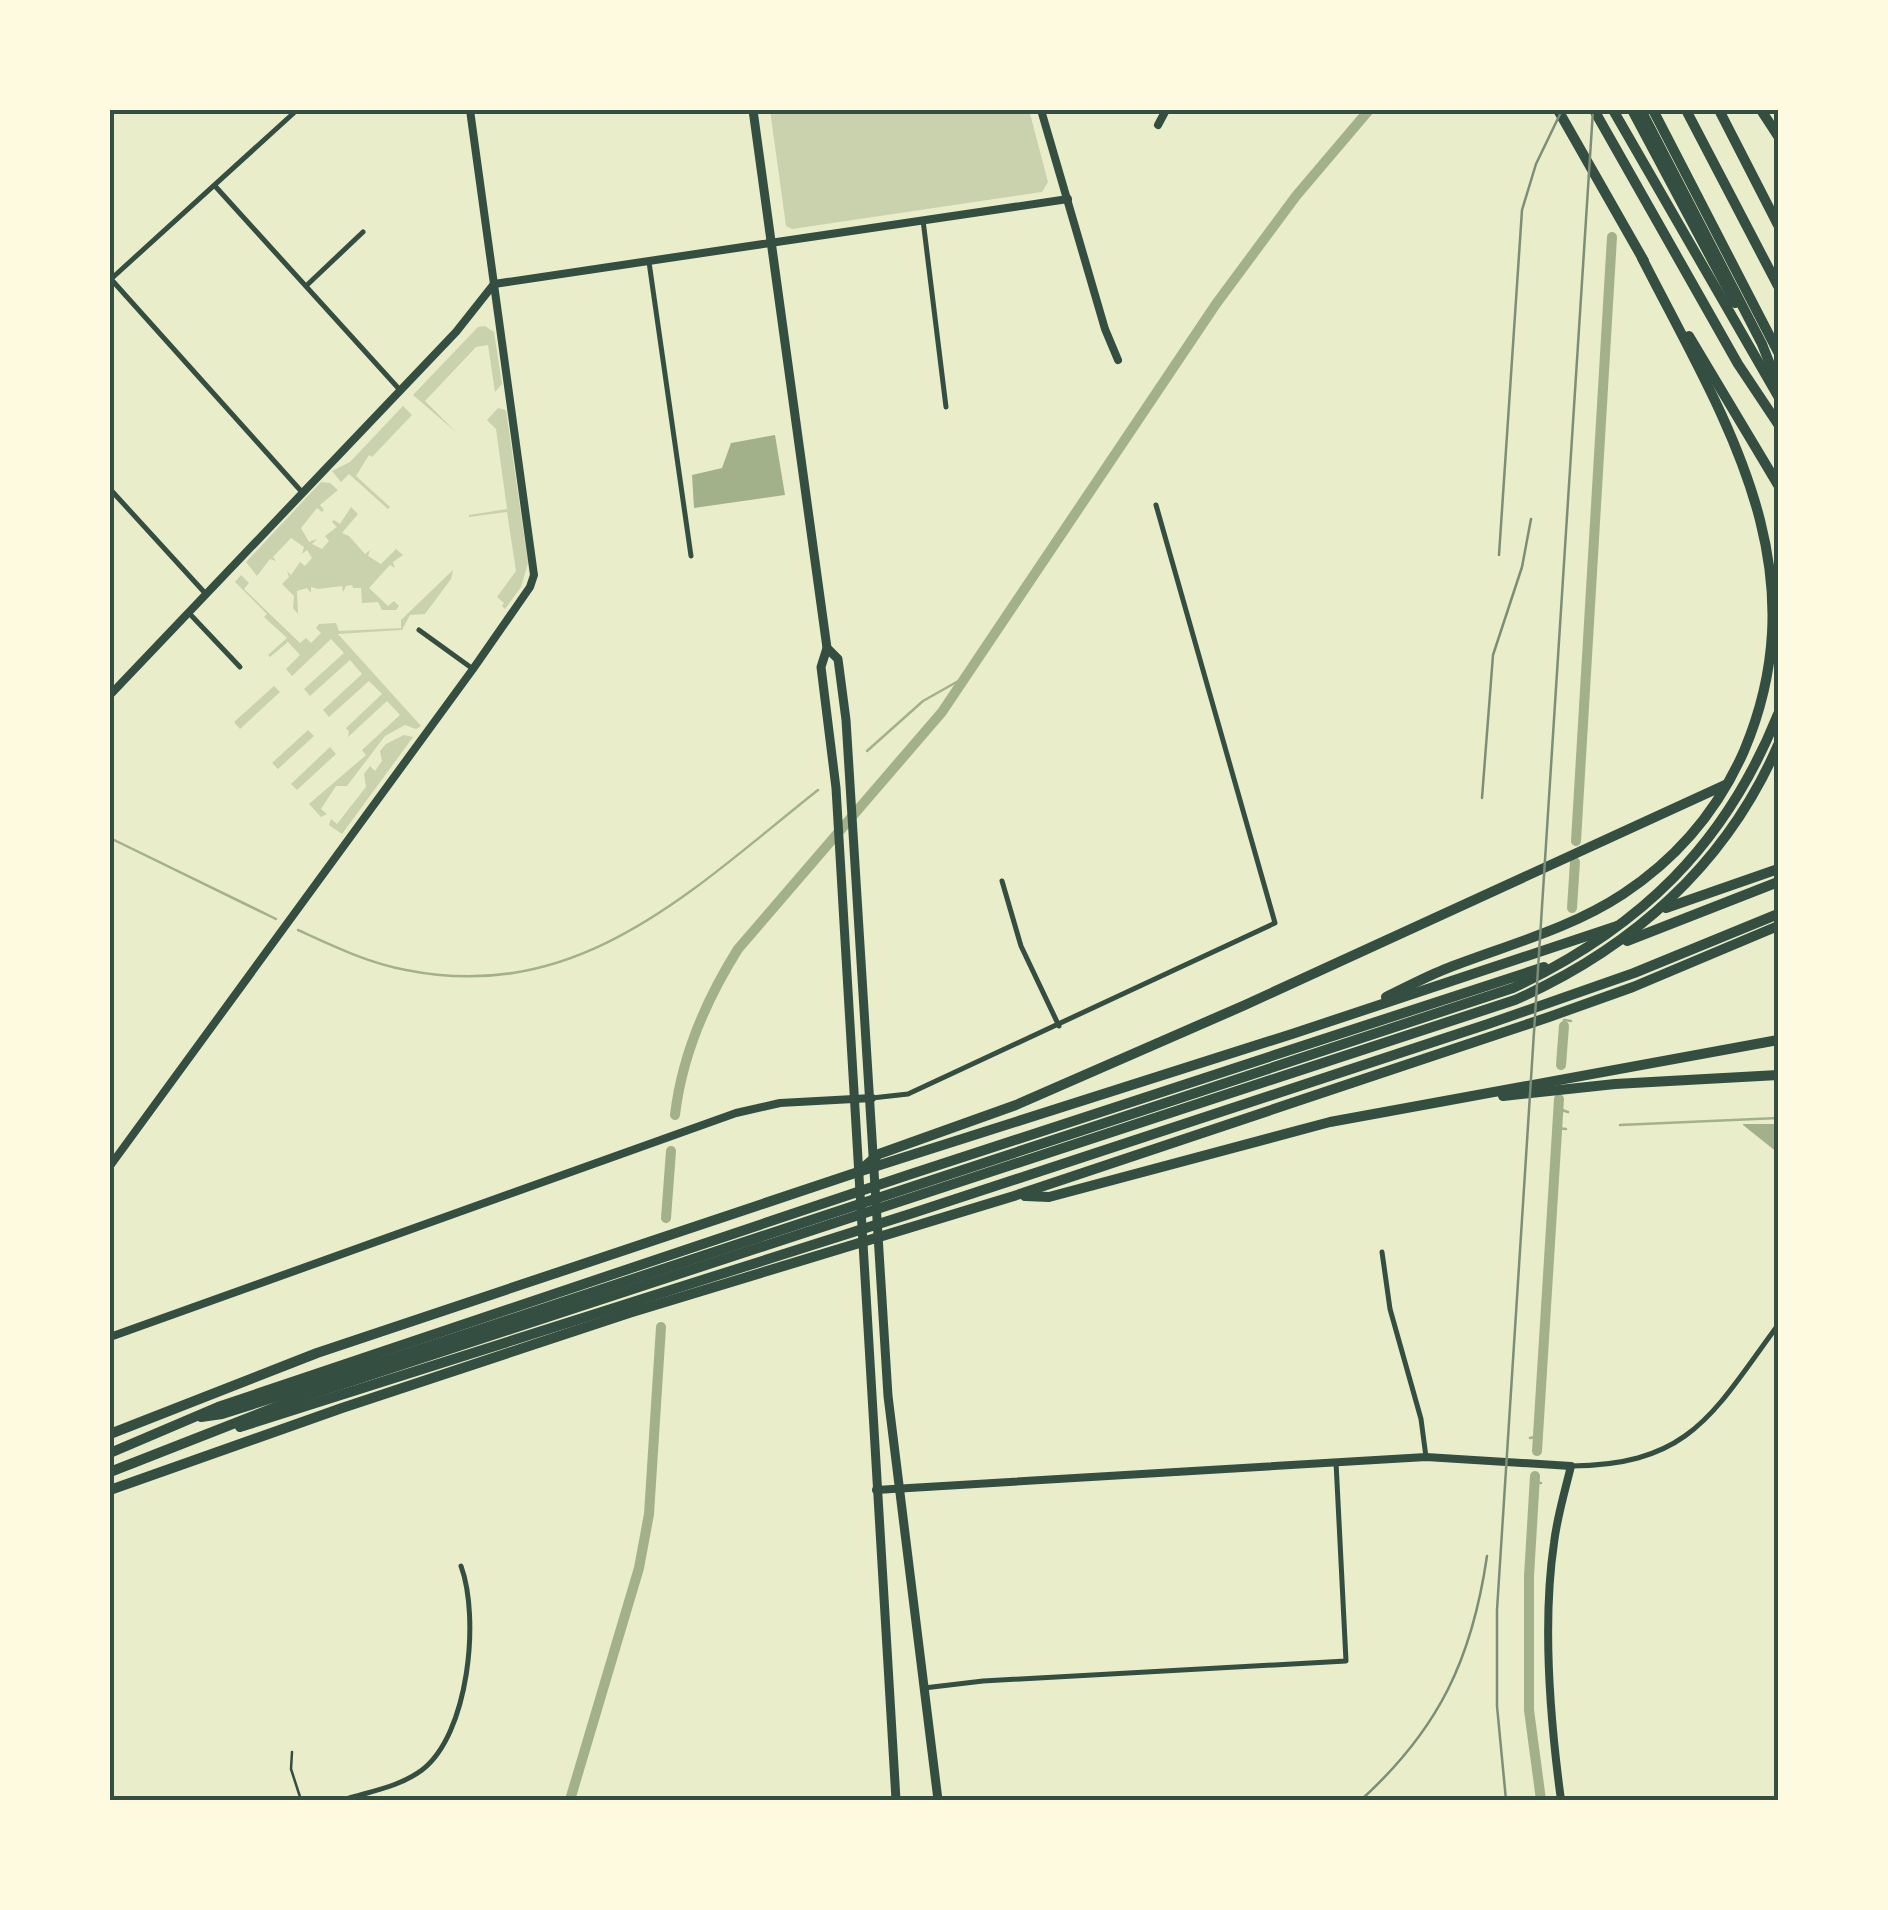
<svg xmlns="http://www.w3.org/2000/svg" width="1888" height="1910" font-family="Spectral,serif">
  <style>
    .green { fill: #cad2ad }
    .water { fill: #a3b18a }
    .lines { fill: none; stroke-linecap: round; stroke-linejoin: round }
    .stream { stroke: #a3b18a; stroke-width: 2.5 }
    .canal { stroke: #a3b18a; stroke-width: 10 }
    .service { stroke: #344e41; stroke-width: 2.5 }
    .minor { stroke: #344e41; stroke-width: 5 }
    .tertiary { stroke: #344e41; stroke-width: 8 }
    .secondary { stroke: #344e41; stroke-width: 8 }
    .primary { stroke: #344e41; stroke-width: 9 }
    .motorway { stroke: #344e41; stroke-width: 10 }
    .rail { stroke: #7c8e77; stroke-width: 2.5 }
    .neatline { fill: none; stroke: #344e41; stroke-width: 4 }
  </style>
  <rect width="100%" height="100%" fill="#e9edc9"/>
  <g class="green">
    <path d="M770 110H1029L1048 182 1042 192 792 229 786 226Z"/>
    <path d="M485 326 494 332 502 384 495 392 488 345 476 347 425 401 456 432 413 395 478 327Z"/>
    <path d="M403 406 412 415 372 457 369 455 356 476 390 507 388 509 349 474 341 482 332 471 350 462Z"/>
    <path d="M498 408 506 410 528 563 521 587 505 609 502 606 504 603 497 597 516 571 507 512 469 517V515L507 509 496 429 487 420Z"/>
    <path d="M321 482 330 483 338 490 320 505 324 510 322 512 317 508 301 528 309 542 317 539 312 544 322 549 329 541 325 536 337 527 332 522 334 520 340 524 351 507 358 514 342 533 349 536 365 554 370 550 368 556 381 564 396 549 403 555 393 562 395 568 390 565 369 588 388 606 394 601 399 606 396 610H382L378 602 362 603 361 588H353L352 585 346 586 343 592 342 586 318 589 311 587V593L307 588 297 591 298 614 293 608 294 596 282 584 289 577 287 571 291 575 300 562 305 566 312 558 307 550 302 554 304 547 291 538 273 557 276 561 270 559 257 576 246 562Z"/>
    <path d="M453 570 451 579 425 614 410 615 402 630 338 634 421 726 416 729 405 725 385 736 347 786H336L321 809 327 814 321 817 309 804 366 755 362 750 400 715 387 701 348 737 349 732 346 728 382 694 369 681 329 717 323 710 362 674 350 660 310 696 304 689 344 653 331 639 292 676 286 669 300 655 288 642 270 657 268 655 287 638 264 617 267 614 235 582 241 575 249 583 244 589 300 643 306 638 311 643 321 633 316 628 319 624 336 623 339 631 401 628V620Z"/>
    <path d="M274 686 280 692 240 729 234 722Z"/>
    <path d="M308 730 314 736 278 769 272 763Z"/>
    <path d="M404 735 413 737 342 834 329 825 331 819 337 824 366 787 364 774 370 766 375 771 382 761 380 751 386 744Z"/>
    <path d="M330 747 336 754 297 790 291 784Z"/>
  </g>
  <g class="water">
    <path d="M775 435 785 495 694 508 692 475 722 468 731 443Z"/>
    <path d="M1778 1124V1153L1743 1125V1124Z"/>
  </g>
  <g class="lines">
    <g class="stream">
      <path d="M867 751 923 701 969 675"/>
      <path d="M110 838 276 919"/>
      <path d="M298 930C333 946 368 963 406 970 580 1005 693 889 818 790"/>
      <path d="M1564 1020 1571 1021"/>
      <path d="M1559 1109 1568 1112"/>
      <path d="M1620 1125 1778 1118"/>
      <path d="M1557 1128 1566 1129"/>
      <path d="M1530 1438 1535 1437"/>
      <path d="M1535 1482 1541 1483"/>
    </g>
    <g class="canal">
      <path d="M1576 841 1612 237"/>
      <path d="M1572 908 1575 862"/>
      <path d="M1561 1065 1564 1026"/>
      <path d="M675 1115C682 1055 706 1000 738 949L942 712 1216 304 1296 196 1369 110"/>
      <path d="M666 1218 671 1151"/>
      <path d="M1537 1451 1559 1099"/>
      <path d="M1535 1476 1529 1576V1710L1541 1800"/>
      <path d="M570 1800 639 1568 649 1514 661 1327"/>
    </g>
    <path class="service" d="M292 1752 291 1769 301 1800"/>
    <g class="minor">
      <path d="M215 186 400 390"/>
      <path d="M923 220 946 407"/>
      <path d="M649 262 691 556"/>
      <path d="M110 278 301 491"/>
      <path d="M111 279 297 110"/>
      <path d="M306 286 363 232"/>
      <path d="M110 489 205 593"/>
      <path d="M188 612 240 667"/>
      <path d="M419 630 473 669"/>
      <path d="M1002 881 1021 946 1059 1026"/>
      <path d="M872 1098 908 1094 1275 923 1156 505"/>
      <path d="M1382 1252 1390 1309 1421 1419 1426 1457"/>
      <path d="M1571 1466C1691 1465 1713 1413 1778 1325"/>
      <path d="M924 1688 983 1681 1346 1661 1336 1462"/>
      <path d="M343 1800C371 1791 399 1787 422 1770 469 1734 480 1618 461 1566"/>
    </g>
    <g class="tertiary">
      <path d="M1041 110 1105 329 1118 360"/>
      <path d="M1158 125 1166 110"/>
      <path d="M770 243 1068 199"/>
      <path d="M110 1166 473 669 530 587 534 575 470 110"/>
      <path d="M110 1337 736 1113 780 1103 872 1098"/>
      <path d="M876 1490 1426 1457 1571 1466C1565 1491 1557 1517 1554 1543 1542 1624 1550 1719 1561 1800"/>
    </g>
    <path class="secondary" d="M110 695 456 332 494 284 770 243"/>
    <g class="primary">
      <path d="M753 110 827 648 821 667 836 788 896 1800"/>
      <path d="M827 648 838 659 846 720 888 1396 938 1800"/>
    </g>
    <g class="motorway">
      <path d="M1558 110 1644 261"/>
      <path d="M1594 110 1738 364 1778 424"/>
      <path d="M1613 110 1778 396"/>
      <path d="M1632 110 1735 303"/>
      <path d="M1641 110 1762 344 1778 385"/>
      <path d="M1653 110 1778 352"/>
      <path d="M1686 110 1778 286"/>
      <path d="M1719 110 1778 225"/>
      <path d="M1761 110 1778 136"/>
      <path d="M1689 336 1778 485"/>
      <path d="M1666 908 1778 869"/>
      <path d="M1627 941 1778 882"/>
      <path d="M1386 997C1407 987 1427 976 1448 968 1507 945 1570 929 1623 894 1676 859 1718 810 1744 751 1822 566 1724 419 1642 258"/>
      <path d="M1503 1096 1615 1084 1778 1075"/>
      <path d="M864 1167 879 1154 1016 1105 1245 1005 1725 785"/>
      <path d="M1025 1196 1049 1197 1330 1122 1778 1040"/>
      <path d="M201 1417 222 1414 294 1391 1513 988C1640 928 1725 846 1778 714"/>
      <path d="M240 1427 913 1213 1488 1024 1634 973 1778 914"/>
      <path d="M110 1434 317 1353 858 1172 1292 1034 1617 926"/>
      <path d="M110 1453 218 1407 908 1175 1544 967"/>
      <path d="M110 1472 294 1400 1515 1000C1632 948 1726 865 1778 745"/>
      <path d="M110 1490 342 1408 629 1313 1014 1196 1549 1017 1633 987 1778 926"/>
    </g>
    <g class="rail">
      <path d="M1499 555 1522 210 1536 164 1562 110"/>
      <path d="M1482 798 1493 655 1522 567 1531 519"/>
      <path d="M1361 1800C1439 1729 1472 1659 1487 1556"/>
      <path d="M1506 1800 1497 1706V1610L1593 110"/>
    </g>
  </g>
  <rect width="1888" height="1910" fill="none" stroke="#fefae0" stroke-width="225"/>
  <rect x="112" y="112" width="1664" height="1686" class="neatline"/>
</svg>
